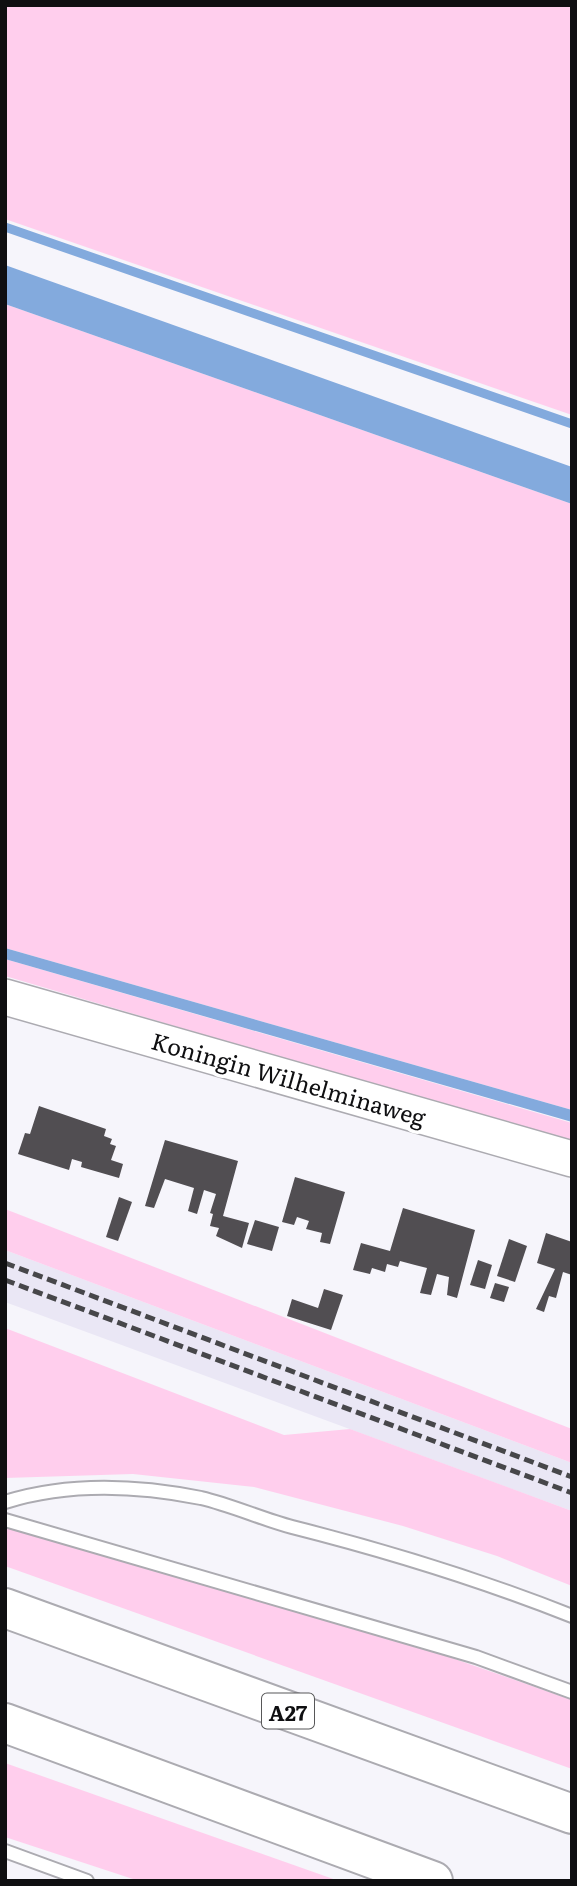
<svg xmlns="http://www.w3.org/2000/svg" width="577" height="1886" font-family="Literata,serif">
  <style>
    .built { fill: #eae7f5 }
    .green { fill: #ffceed }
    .water { fill: #83aadd }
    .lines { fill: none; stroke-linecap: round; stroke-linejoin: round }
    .stream { stroke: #83aadd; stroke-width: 9 }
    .building { fill: #514e52 }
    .lane-casing { stroke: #acabb1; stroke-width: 16 }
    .secondary-casing { stroke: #acabb1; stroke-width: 38 }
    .highway-casing { stroke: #acabb1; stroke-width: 42 }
    .lane { stroke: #fff; stroke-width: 12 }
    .secondary { stroke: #fff; stroke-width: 35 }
    .highway { stroke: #fff; stroke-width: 38 }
    .rail { stroke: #47474a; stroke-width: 5; stroke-dasharray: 10 5; stroke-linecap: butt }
    .labels { text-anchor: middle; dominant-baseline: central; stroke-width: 7; stroke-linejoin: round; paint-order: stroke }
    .shield { fill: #fff; stroke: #575758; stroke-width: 2 }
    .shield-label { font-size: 21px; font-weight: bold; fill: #0f0f11 }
    .street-label { font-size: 23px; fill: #0f0f11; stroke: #fff }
  </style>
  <rect width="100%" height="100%" fill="#f6f5fb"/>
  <path class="built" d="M5 1250 572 1463V1511L5 1302Z"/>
  <g class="green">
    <path d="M5 5H572V415L5 219Z"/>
    <path d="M5 304 572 504V1110L5 948Z"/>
    <path d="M5 959 572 1123V1143L5 976Z"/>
    <path d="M5 1209 572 1429V1463L5 1250Z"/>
    <path d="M5 1328 284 1435 350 1429 572 1511V1586L497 1556 403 1526 254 1487 133 1474 5 1478Z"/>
    <path d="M5 1525 349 1622 572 1700V1769L5 1566Z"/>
    <path d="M5 1763 339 1881H139L5 1837Z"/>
  </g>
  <g class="water">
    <path d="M5 265 572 467V504L5 304Z"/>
    <path d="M5 948 572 1110V1122L5 959Z"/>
  </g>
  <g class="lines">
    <path class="stream" d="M5 227 572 424"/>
  </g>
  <g class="building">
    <path d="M39 1106 106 1129 104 1136 112 1139 110 1144 116 1146 111 1160 123 1164 119 1178 81 1167 82 1162 72 1159 69 1170 18 1154 25 1133 30 1134Z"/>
    <path d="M165 1140 238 1161 223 1216 249 1223 242 1248 216 1236 219 1228 210 1226 213 1214 210 1213 216 1194 204 1190 197 1214 188 1211 194 1188 165 1179 154 1208 145 1206Z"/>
    <path d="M295 1177 345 1192 330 1244 320 1242 322 1233 306 1229 309 1221 297 1217 294 1225 282 1222Z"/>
    <path d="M119 1197 132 1202 118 1241 106 1237Z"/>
    <path d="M403 1208 475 1230 457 1298 447 1295 449 1277 437 1274 431 1295 420 1293 427 1268 415 1265 400 1261 398 1267 387 1264 385 1272 372 1268 370 1274 353 1270 361 1243 390 1251Z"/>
    <path d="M255 1220 279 1227 272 1251 247 1244Z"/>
    <path d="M546 1233 572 1242V1275L563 1272 556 1298 549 1296 544 1312 536 1309 555 1269 537 1263Z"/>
    <path d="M509 1239 527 1246 515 1282 497 1276Z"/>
    <path d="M478 1260 492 1265 485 1289 470 1285Z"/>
    <path d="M495 1283 509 1287 504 1302 490 1298Z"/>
    <path d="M324 1289 343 1295 331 1330 287 1316 292 1299 318 1308Z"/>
  </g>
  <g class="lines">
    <defs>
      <g id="lane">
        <path d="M5 1502C69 1482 136 1485 201 1498 231 1505 262 1519 292 1527 387 1551 481 1580 572 1616"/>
        <path d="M5 1520 476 1657 572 1692"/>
        <path d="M5 1851 87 1881"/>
      </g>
      <path id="secondary" d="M5 997 572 1159"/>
      <g id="highway">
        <path d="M5 1608 572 1814"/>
        <path d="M5 1723 433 1881"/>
      </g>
    </defs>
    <use href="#lane" class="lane-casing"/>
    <use href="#secondary" class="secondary-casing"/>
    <use href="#highway" class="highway-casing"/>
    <use href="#lane" class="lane"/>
    <use href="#secondary" class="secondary"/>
    <use href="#highway" class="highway"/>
    <g class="rail">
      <path d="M5 1263 572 1477"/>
      <path d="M5 1280 572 1493"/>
    </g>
  </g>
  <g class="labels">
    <rect class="shield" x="262" y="1693.5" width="52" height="35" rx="5"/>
    <g class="shield-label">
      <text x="288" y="1711">A27</text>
    </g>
    <g class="street-label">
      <text transform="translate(289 1078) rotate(16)">Koningin Wilhelminaweg</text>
    </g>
  </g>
  <rect width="577" height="1886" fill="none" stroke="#0f0f11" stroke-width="14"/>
</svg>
